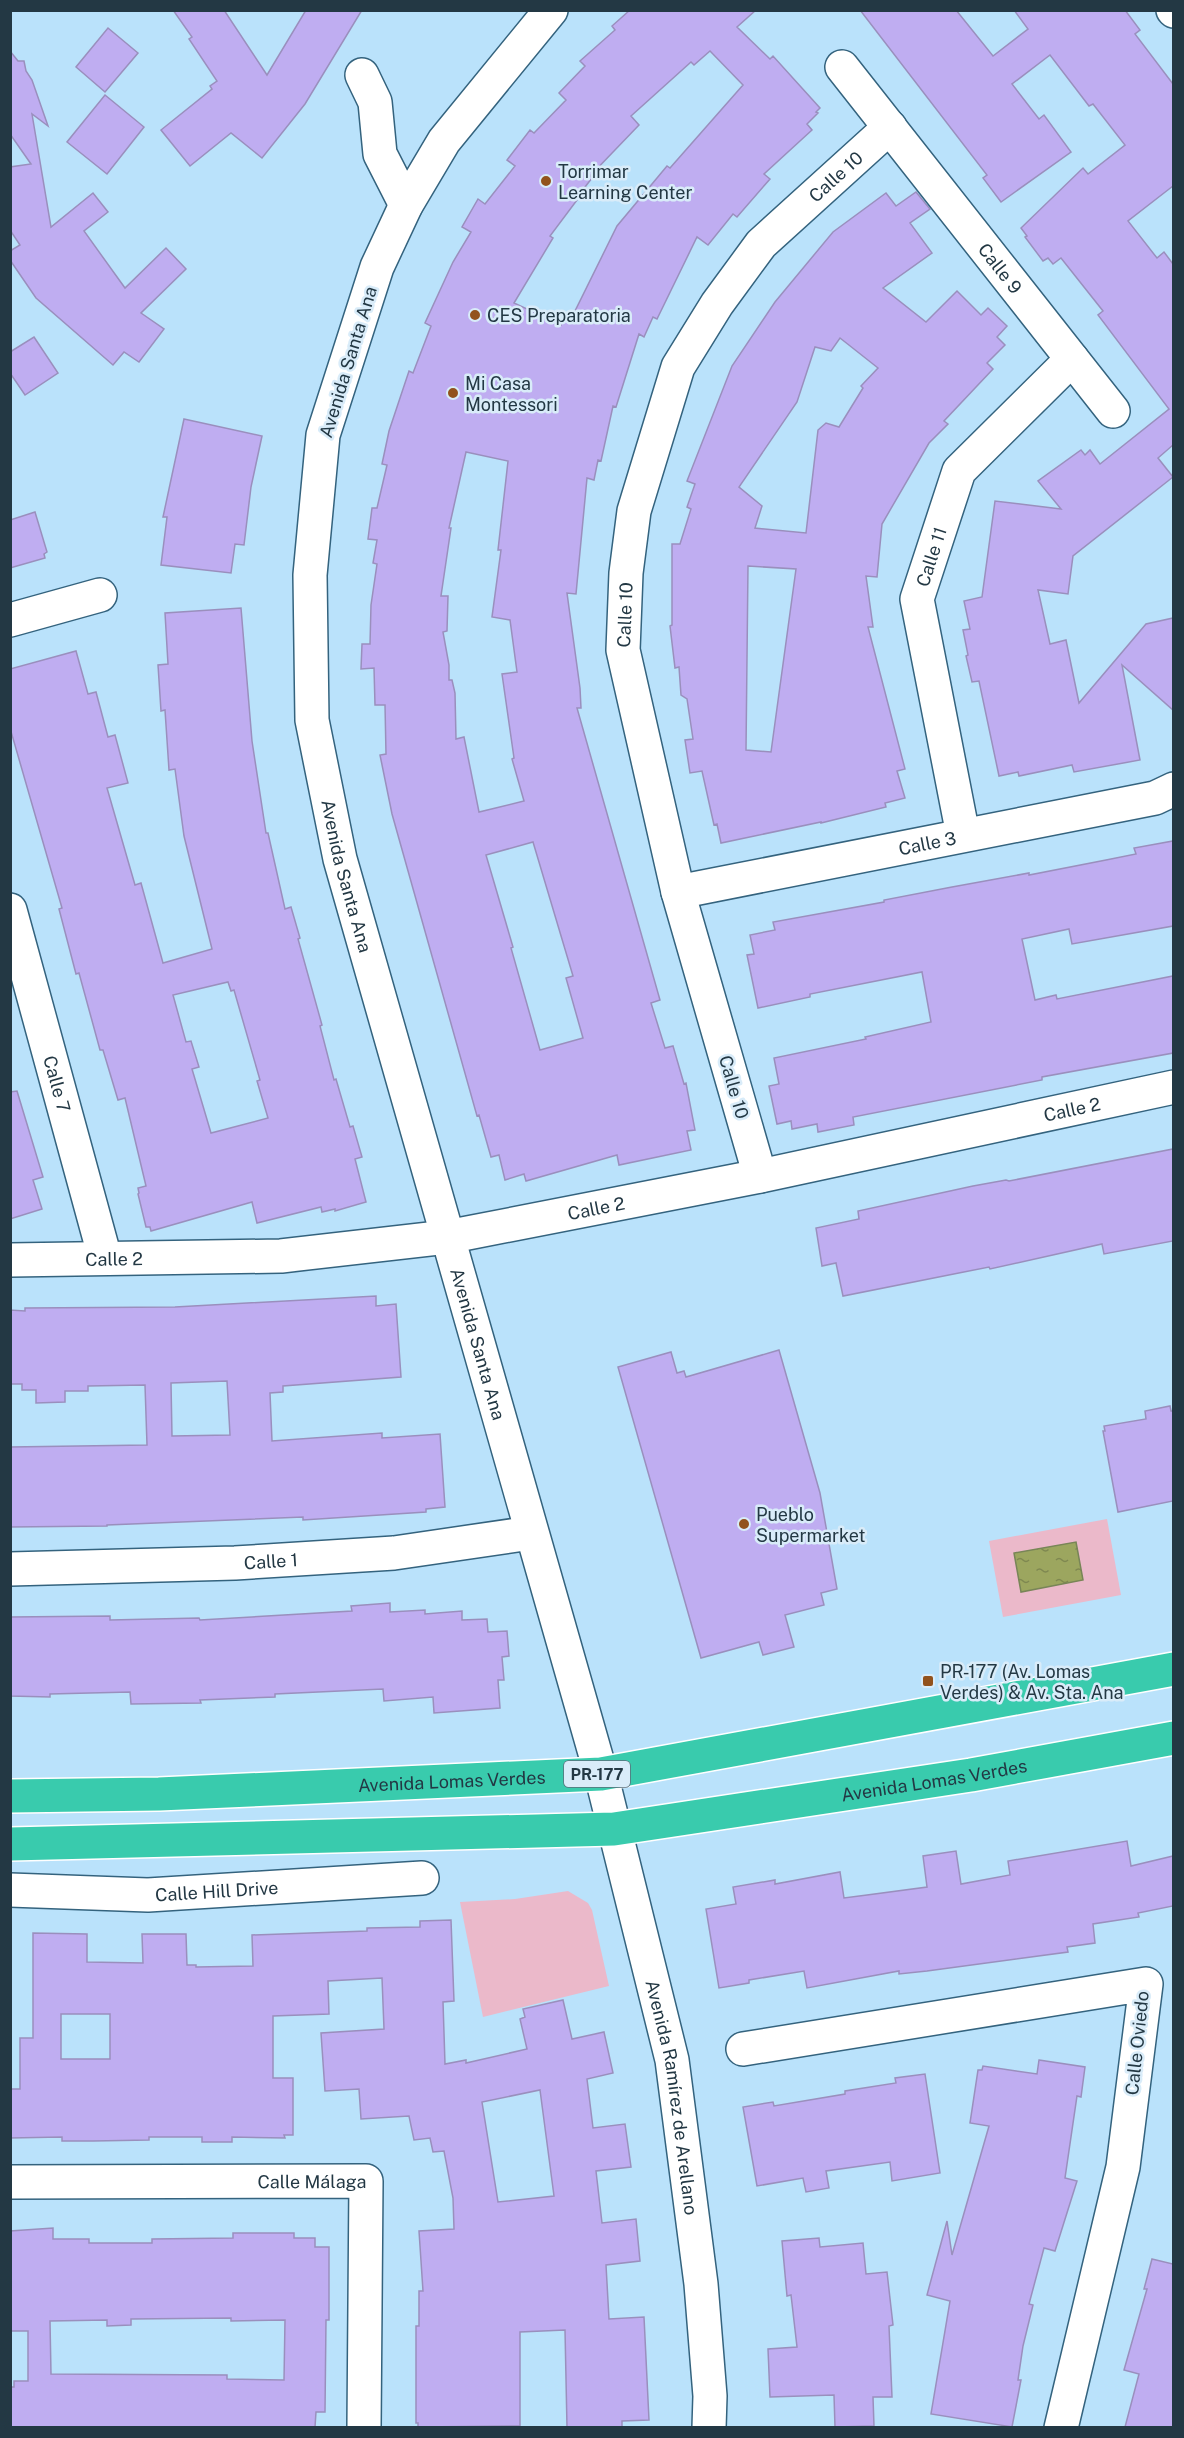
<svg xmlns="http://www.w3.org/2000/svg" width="1184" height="2438" font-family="'Public Sans',sans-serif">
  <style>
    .grass { fill: #ebb9ca }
    .water { fill: url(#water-ripples); stroke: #788557; stroke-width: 1.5 }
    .building { fill: #bfadf1; stroke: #9a8fbd; stroke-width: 1.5; fill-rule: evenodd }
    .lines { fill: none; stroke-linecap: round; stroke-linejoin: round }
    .minor-casing { stroke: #34637e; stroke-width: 36 }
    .highway-casing { stroke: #fff; stroke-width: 36 }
    .minor { stroke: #fff; stroke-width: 33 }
    .highway { stroke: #39cbad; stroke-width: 33 }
    .poi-dot { fill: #92521c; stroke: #d9ecf9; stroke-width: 2 }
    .labels { text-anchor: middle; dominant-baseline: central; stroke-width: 5; stroke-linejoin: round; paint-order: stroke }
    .shield { fill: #d9ecf9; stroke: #5a6e7a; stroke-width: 1.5 }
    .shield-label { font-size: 16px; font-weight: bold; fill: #233844 }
    .poi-label { font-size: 18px; fill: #233844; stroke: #d9ecf9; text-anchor: start }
    .street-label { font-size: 18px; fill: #233844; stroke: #d9ecf9 }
  </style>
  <defs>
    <pattern id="water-ripples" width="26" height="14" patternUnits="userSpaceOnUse" patternTransform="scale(1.5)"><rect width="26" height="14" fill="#9ca65f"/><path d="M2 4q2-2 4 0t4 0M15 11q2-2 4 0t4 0" fill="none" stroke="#7f8850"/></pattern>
  </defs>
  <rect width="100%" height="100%" fill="#bae2fb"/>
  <g class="grass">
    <path d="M1107 1519 1121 1595 1003 1617 989 1541Z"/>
    <path d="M568 1891 588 1903 592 1910 609 1986 483 2017 460 1902 515 1899Z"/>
  </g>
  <path class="water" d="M1076 1542 1083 1580 1021 1592 1014 1553Z"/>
  <g class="building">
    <path d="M173 10H224L267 75 306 10H362L305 104 262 158 231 133 190 166 161 130 212 89 210 86 217 81 189 39 192 37Z"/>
    <path d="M630 10H756L737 27 770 59 773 56 820 108 816 112 818 113 807 124 812 130 764 174 770 179 737 217 733 214 708 245 697 237 657 319 653 317 644 337 639 334 616 407 613 406 601 461 598 460 594 480 587 478 576 594 567 593 580 688 581 708H577L660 1000 651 1003 665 1048 673 1046 684 1084 686 1083 695 1130 687 1131 691 1150 619 1165 617 1155 526 1181 524 1174 505 1180 499 1155 491 1157 479 1115 477 1116 392 814 380 755 386 754 385 705H375L374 668 361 669 362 644H370L371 605 377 564 373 563 377 540 368 539 372 508H377L387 465 382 464 389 431 409 371 413 373 431 326 425 323 453 262 471 232 462 227 478 199 485 204 515 166 507 160 530 130 534 133 566 100 559 93 585 66 580 61 615 30 612 26ZM710 51 743 85 670 168 667 166 617 226 570 321 563 319 561 325 514 303 553 238 550 236 586 188 585 187 592 178 590 176 639 125 631 116 691 62 694 65ZM466 452 508 461 498 550H501L492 617 510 620 517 672 502 674 514 758 512 759 524 801 479 812 464 737 456 739 455 693 452 680H449V665L443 632 447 631 448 596H441L451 528H449ZM533 842 573 976 566 978 583 1038 540 1050 511 948 513 947 486 855Z"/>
    <path d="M860 10H956L993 56 1028 29 1014 10H1125L1140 30 1135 34 1173 84V186L1128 221 1157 258 1164 252 1173 264V445L1158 458 1173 477 1073 556 1068 594 1038 590 1050 644 1066 640 1079 703 1146 624 1173 618V710L1122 665 1140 760 1074 772 1072 765 1019 776 1018 772 999 776 979 681 972 682 966 656 968 655 963 630 970 629 964 601 982 597 995 501 1061 509 1038 481 1081 450 1085 455 1090 450 1100 464 1169 409 1098 315 1103 311 1061 258 1053 264 1048 258 1043 261 1025 237 1027 236 1021 228 1083 168 1088 174 1125 145 1093 104 1089 106 1050 55 1012 84 1039 119 1044 115 1071 152 1001 202 983 178 987 175Z"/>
    <path d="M108 28 138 53 105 92 76 67Z"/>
    <path d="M10 51 18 61H24L26 71 32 80 48 126 32 114 51 227 93 193 108 212 84 231 125 288 166 248 186 269 141 313 164 329 139 362 124 352 113 365 36 298 10 260V251L20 245 10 230V167L31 164 10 134Z"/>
    <path d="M105 95 144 127 107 174 67 142Z"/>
    <path d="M916 192 930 209 910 223 932 253 883 288 926 322 957 291 981 315 988 308 1007 326 997 337 1005 345 987 363 993 369 944 421 948 424 929 443 882 524 877 577 866 576 873 627H868L905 769 897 771 905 798 885 803 886 807 821 823V822L721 843 717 824 714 825 702 771 690 773 685 740 693 739 687 699 681 695 679 667 675 668 670 626 672 625V544H680L691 509 687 507 695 484 687 481 732 366 775 302 833 232 886 193 896 206ZM840 338 878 368 861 386 863 388 839 427 826 423 818 430 806 533 755 528 762 506 739 487 797 402 815 347 831 351ZM748 566 796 569 771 752 746 750Z"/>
    <path d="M34 337 58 373 25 395 10 373V352Z"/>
    <path d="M184 419 262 436 251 487 244 545 235 544 231 573 161 565 167 517H163Z"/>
    <path d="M35 512 47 552 44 554 45 558 10 568V520Z"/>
    <path d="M241 608 252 741 266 833H268L285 909 291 907 300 938 298 939 322 1025 320 1026 334 1080 336 1079 350 1127 353 1126 362 1157 355 1159 366 1202 335 1211V1209L322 1212 321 1207 257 1223 252 1202 151 1231 150 1227H146L138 1194 139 1193 138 1188 146 1186 125 1098 118 1100 103 1050H100L79 973 76 974 59 909 62 908 10 728V669L76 651 88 694 96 692 108 737 115 735 128 783 107 788 135 885 141 883 163 963 212 949 184 836 175 769 169 770 165 710 161 711 158 665 168 664 165 613ZM228 982 231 991 234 990 260 1080 257 1081 268 1118 211 1133 192 1069 199 1067 191 1041 186 1042 173 995Z"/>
    <path d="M1173 841V926L1072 944 1069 929 1022 939 1035 1000 1056 995 1057 999 1173 976V1053L1042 1077V1080L853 1117 854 1125 818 1132 817 1124 792 1129 791 1121 777 1124 769 1086 779 1084 774 1058 866 1039 865 1037 931 1022 922 972 810 994V997L758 1008 747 955 754 954 750 935 775 930 773 922 884 902V900L952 887 1029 873V875L1106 860 1136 854 1134 848Z"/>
    <path d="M17 1091 43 1177 33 1180 42 1209 10 1219V1092Z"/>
    <path d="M1173 1149V1241L1104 1254 1102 1244 990 1269 989 1267 843 1296 836 1263 822 1266 816 1228 859 1219 858 1211 973 1186 1006 1180 1009 1181Z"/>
    <path d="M376 1296V1306L396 1304 401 1377 283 1386V1392L270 1393 272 1441 382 1433V1438L440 1434 445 1507 426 1509V1512L303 1520V1517L107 1525V1526L10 1527V1447L147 1445 145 1385 88 1386V1391H65V1402L36 1403V1390H22V1384H10V1310L25 1311V1308L175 1307ZM227 1381 230 1435 172 1436 171 1383Z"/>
    <path d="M779 1350 820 1493 837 1589 821 1593 824 1605 785 1615 794 1647 763 1655 759 1642 701 1658 618 1367 671 1352 677 1373 684 1371 686 1377Z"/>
    <path d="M1170 1406 1171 1411H1173V1501L1118 1512 1103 1431H1105L1104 1426 1146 1419 1145 1411Z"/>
    <path d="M390 1603V1612L425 1610V1614L462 1611V1620L487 1619 488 1632 507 1631 509 1656 502 1657 504 1680H498L500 1708 434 1713 433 1697 384 1701 383 1689 275 1694V1697L200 1700 201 1703 131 1704 130 1692 50 1694V1697L10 1696V1617L110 1616V1620L199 1618 200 1620 352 1611 351 1606Z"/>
    <path d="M1127 1841 1131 1866 1173 1856V1906L1138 1913 1139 1917 1093 1924 1095 1943 1067 1947 1068 1952 927 1971 899 1974V1971L807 1988 804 1971 749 1980V1983L719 1988 706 1909 736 1904 733 1887 775 1880V1884L840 1872 844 1898 867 1895 927 1887 923 1856 956 1851 961 1884 1010 1875 1008 1861Z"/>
    <path d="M451 1920 454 2001 443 2002 445 2064 466 2060V2063L527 2049 520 2019 525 2017 523 2009 563 2000 572 2039 604 2032 613 2073 587 2079 593 2128 625 2124 631 2167 596 2171 602 2223 636 2219 640 2261 606 2265 609 2319 644 2317 649 2420 622 2421V2427H567L565 2330 520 2332V2426L418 2427V2423H416V2326H419V2291H423L419 2231 454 2229 453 2198 444 2151 433 2152 430 2138 414 2140 409 2116 361 2119 359 2089 325 2091 321 2033 384 2029 382 1978 328 1981 329 2014 273 2016V2078H293V2135H284L285 2138 232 2137V2142H202V2137H149V2140L93 2141H62V2137L10 2138V2089H20V2038H33V1933L87 1934V1962L143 1963 142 1934H186L187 1965H196V1967L253 1966 252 1935 367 1931V1928L420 1927V1921ZM61 2014H110V2059H61ZM540 2090 554 2196 498 2202 482 2102Z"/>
    <path d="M1039 2060 1085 2067 1081 2097 1077 2096 1065 2178 1077 2181 1055 2251 1044 2248 1029 2304 1033 2305 1023 2346 1018 2380H1021L1012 2427 931 2414 950 2301 927 2295 947 2221 952 2255 989 2126 970 2123 978 2070H982L983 2066 1037 2074Z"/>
    <path d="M925 2074 940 2173 892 2181 890 2162 826 2171 829 2188 806 2192 803 2178 757 2186 743 2107 773 2102 774 2106 845 2094V2091L896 2083 895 2078Z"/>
    <path d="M53 2228V2239H89V2243H152V2239L233 2238V2233H294V2238H315V2247H329V2320H326L325 2412H316L315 2427H10V2387H14V2381H28V2331H10V2231ZM231 2318V2321L285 2320 284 2380 227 2379V2375L51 2374 50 2321 107 2320V2326L131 2325V2319Z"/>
    <path d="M819 2238 820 2247 863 2243 866 2274 887 2272 893 2325 889 2326 892 2397H873L874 2426 835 2427 834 2395 770 2397 768 2349 797 2347 791 2295 787 2296 782 2241Z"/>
    <path d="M1152 2259 1173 2264V2427H1125L1139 2374 1124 2370 1147 2289H1144Z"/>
  </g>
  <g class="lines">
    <defs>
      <g id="minor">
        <path id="s1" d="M551 10 444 141 406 205 377 267 323 435 310 575 312 720 340 859 601 1774 672 2060 701 2284 710 2396 709 2428"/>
        <path d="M1173 10 1174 11"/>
        <path id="s2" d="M842 67 1113 411"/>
        <path d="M362 75 375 102 380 154 406 205"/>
        <path d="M10 620 100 595"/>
        <path id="s3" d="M963 835 917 599 959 471 1072 359"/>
        <path id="s4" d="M678 892 1155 798 1174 789"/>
        <path id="s5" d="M10 910 105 1258"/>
        <path id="s6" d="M760 1176 678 892 623 650 626 573 634 511 678 367 717 304 761 244 890 127"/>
        <path id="s7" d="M10 1260 281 1256 447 1237 760 1176 1174 1087"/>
        <path id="s8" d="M10 1569 235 1563 394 1553 531 1533"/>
        <path id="s9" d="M10 1890 148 1895 422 1878"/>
        <path d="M743 2049 1146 1984 1123 2167 1061 2428"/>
        <path id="s10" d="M10 2182 366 2181 364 2428"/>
      </g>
      <g id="highway">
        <path id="s11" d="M10 1796 159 1794 601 1774 1174 1669"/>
        <path id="s12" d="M10 1844 614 1829 971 1775 1174 1738"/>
      </g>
    </defs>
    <use href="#minor" class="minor-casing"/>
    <use href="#highway" class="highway-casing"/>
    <use href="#minor" class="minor"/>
    <use href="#highway" class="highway"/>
  </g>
  <g class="poi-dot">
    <circle cx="546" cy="181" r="6"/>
    <circle cx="475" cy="315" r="6"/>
    <circle cx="453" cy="393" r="6"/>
    <circle cx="744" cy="1524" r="6"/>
    <rect x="922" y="1675" width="12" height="12" rx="3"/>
  </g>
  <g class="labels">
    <rect class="shield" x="564" y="1761" width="66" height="26" rx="4.5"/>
    <g class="shield-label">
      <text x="597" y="1774">PR-177</text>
    </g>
    <g class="poi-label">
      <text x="558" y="171">Torrimar<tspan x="558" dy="21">Learning Center</tspan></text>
      <text x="487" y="315">CES Preparatoria</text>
      <text x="465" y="383">Mi Casa<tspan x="465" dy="21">Montessori</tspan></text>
      <text x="756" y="1514">Pueblo<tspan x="756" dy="21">Supermarket</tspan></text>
      <text x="940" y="1671">PR-177 (Av. Lomas<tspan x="940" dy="21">Verdes) &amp; Av. Sta. Ana</tspan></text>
    </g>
    <g class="street-label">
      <text stroke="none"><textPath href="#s6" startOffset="1083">Calle 10</textPath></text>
      <text stroke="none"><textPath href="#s2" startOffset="256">Calle 9</textPath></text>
      <text transform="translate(348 362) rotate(-73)">Avenida Santa Ana</text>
      <text stroke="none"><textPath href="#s3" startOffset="285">Calle 11</textPath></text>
      <text stroke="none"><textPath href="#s6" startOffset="579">Calle 10</textPath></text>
      <text stroke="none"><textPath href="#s4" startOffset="254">Calle 3</textPath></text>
      <text stroke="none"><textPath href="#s1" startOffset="934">Avenida Santa Ana</textPath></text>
      <text stroke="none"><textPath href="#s5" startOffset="180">Calle 7</textPath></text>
      <text transform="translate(734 1087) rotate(74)">Calle 10</text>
      <text stroke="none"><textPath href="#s7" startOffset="1076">Calle 2</textPath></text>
      <text stroke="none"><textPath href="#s7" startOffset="590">Calle 2</textPath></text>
      <text stroke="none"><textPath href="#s7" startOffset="104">Calle 2</textPath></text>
      <text stroke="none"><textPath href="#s1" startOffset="1420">Avenida Santa Ana</textPath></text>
      <text stroke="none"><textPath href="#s8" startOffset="261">Calle 1</textPath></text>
      <text stroke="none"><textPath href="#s12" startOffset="928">Avenida Lomas Verdes</textPath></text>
      <text stroke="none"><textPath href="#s11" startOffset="442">Avenida Lomas Verdes</textPath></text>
      <text stroke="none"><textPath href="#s9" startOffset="207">Calle Hill Drive</textPath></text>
      <text transform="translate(1137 2043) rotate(-84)">Calle Oviedo</text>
      <text stroke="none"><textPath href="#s1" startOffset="2199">Avenida Ramírez de Arellano</textPath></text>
      <text stroke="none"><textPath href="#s10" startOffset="302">Calle Málaga</textPath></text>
    </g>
  </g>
  <rect width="1184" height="2438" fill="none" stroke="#233844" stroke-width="24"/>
</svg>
